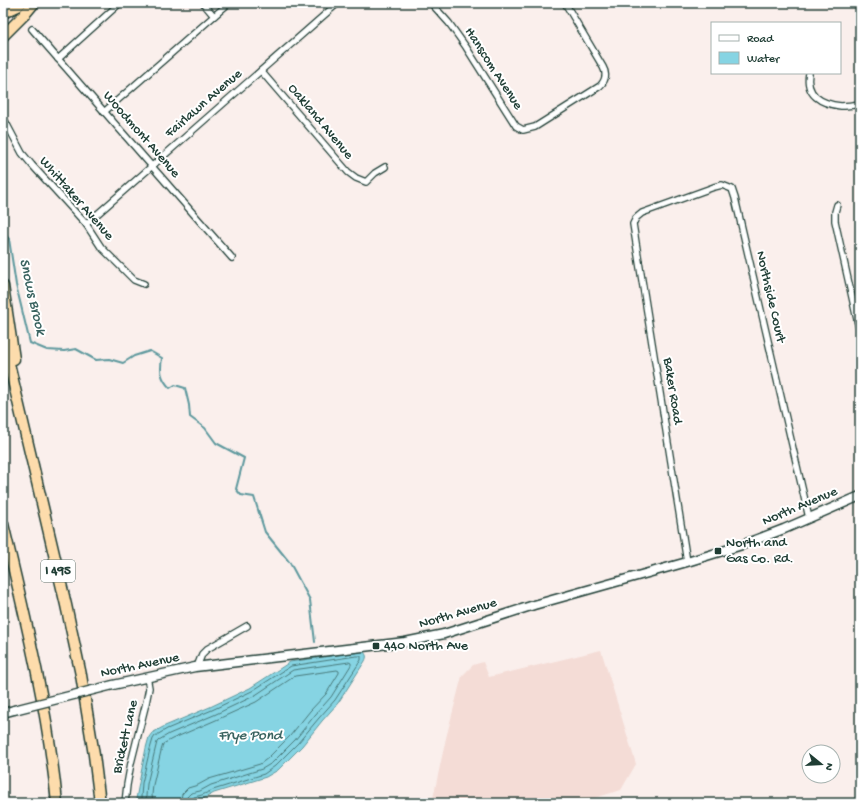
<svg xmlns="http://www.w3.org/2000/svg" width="863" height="806" font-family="'Gochi Hand',sans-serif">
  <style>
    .built { fill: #f4dcd6 }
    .water { fill: #86d4e3; stroke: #5d989d }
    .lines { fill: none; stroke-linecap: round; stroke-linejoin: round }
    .shore { stroke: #48797a; stroke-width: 1 }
    .stream { stroke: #5d989d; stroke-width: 2 }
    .street-casing { stroke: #1f3d34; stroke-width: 8 }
    .secondary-casing { stroke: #1f3d34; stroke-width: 11 }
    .highway-casing { stroke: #1f3d34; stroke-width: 13 }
    .street { stroke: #fff; stroke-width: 5.5 }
    .secondary { stroke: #fff; stroke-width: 8 }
    .highway { stroke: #fddcac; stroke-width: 10 }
    .secondary-bridge-casing { stroke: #1f3d34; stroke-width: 11; stroke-linecap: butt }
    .secondary-bridge { stroke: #fff; stroke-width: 8 }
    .poi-dot { fill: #1f3d34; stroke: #fff; stroke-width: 1.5 }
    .labels { text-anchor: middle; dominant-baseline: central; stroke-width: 4; stroke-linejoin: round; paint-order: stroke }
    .shield { fill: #fff; stroke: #627771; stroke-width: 1 }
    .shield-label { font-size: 13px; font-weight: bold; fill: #1f3d34 }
    .street-label { font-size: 14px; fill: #1f3d34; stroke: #fff }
    .poi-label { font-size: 14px; fill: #1f3d34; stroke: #fff; text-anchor: start }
    .water-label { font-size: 15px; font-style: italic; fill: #396360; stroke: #fff }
  </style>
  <rect width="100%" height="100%" fill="#faefec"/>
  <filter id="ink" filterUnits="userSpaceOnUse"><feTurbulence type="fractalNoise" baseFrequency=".025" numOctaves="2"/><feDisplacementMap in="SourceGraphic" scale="8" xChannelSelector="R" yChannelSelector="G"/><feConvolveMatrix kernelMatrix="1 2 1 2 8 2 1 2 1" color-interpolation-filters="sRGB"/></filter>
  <g filter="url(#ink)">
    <path class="built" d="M601 650 636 764 621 790 578 803H432L446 738 462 676 473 665 483 662 489 677Z"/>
    <path class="water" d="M363 651C367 655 367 657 365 661L338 703 322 721 302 746 278 770 266 777 214 793 203 799 187 803H139L136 799 139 783 146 748 149 737 152 733 165 726 210 707 250 688 290 662Z"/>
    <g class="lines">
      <g class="shore">
        <path d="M142 803 141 797 142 783 150 749 153 739 155 736 167 729 212 710 252 691 291 666 356 656H361V660L335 700 319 718 298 743 275 766 264 774 213 790 202 795 194 797 191 800V803"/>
        <path d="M147 803 146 796 147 784 155 750 157 742 159 740 169 734 214 715 254 696 293 670 349 662 351 663V665L331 697 315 715 295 740 272 763 262 769 211 785 200 791 191 793 187 797 186 803"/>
        <path d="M153 803 152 795 153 785 161 751 163 744 172 739 216 720 256 702 295 676 337 670 339 671V673L326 694 310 711 290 736 268 758 260 764 209 779 198 785 188 788 182 794 180 803"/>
      </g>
      <path class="stream" d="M3 232 9 239 16 285 30 343 47 350 64 351 76 349 96 360 109 359 123 363 134 356 150 351 162 358C160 370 160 378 170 388L175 385 185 388 189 405 190 417 205 428 216 443 244 458 236 489 241 495 254 497 265 532 290 563 310 600 315 642"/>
      <defs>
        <g id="street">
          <path d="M203 3 214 16"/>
          <path d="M431 3 449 23 466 47 516 126 523 130 535 127 600 86C606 80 607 74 603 67L565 3"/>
          <path d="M32 29 232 258"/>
          <path d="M58 59 120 3"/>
          <path d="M261 71 348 172 356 178 366 182 375 173 385 167"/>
          <path d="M809 73C805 95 821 104 841 106 847 106 854 105 860 104"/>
          <path d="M104 112 229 3"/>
          <path d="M3 117 22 153 32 165 86 224 101 247 134 280 144 284"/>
          <path d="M837 205 835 212V221L860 333"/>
          <path d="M86 224 338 3"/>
          <path d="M687 562 633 224 636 218 642 213 714 187 722 185 732 189 735 198 809 518"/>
          <path d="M197 667 202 654 207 649 247 626"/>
          <path d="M125 803 127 785 131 763 146 703 149 688 147 677"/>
        </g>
        <g id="secondary">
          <path d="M113 685 195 667 405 642 444 634 534 605 687 562 742 545 784 529 860 496"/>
          <path d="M3 713 14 710"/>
        </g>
        <g id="highway">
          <path d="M3 13 18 6 21 3"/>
          <path d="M3 36 24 15 34 3"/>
          <path d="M3 286 14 359"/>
          <path d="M3 338 66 605 81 675 94 755 100 803"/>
          <path d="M3 524C25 616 48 709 57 803"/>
        </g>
      </defs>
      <use href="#street" class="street-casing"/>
      <use href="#secondary" class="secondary-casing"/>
      <use href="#highway" class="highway-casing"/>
      <use href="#street" class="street"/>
      <use href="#secondary" class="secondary"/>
      <use href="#highway" class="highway"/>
      <defs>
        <path id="secondary-bridge" d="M14 710 113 685"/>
      </defs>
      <use href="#secondary-bridge" class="secondary-bridge-casing"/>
      <use href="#secondary-bridge" class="secondary-bridge"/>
    </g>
  </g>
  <g class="poi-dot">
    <rect x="714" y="547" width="8" height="8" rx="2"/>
    <rect x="372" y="642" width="8" height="8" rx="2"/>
  </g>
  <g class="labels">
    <rect class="shield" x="41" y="560" width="34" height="22" rx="3"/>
    <g class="shield-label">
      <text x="58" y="571">I 495</text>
    </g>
    <g class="street-label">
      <text transform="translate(493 69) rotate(57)">Hanscom Avenue</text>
      <text transform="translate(204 104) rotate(-41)">Fairlawn Avenue</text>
      <text transform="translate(320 122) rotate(50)">Oakland Avenue</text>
      <text transform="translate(141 135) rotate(49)">Woodmont Avenue</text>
      <text transform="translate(76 199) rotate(49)">Whittaker Avenue</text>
      <text transform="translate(770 297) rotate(77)">Northside Court</text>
      <text transform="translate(672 391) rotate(81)">Baker Road</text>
      <text transform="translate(800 507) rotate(-23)">North Avenue</text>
      <text transform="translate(458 614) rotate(-16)">North Avenue</text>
      <text transform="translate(140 666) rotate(-12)">North Avenue</text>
      <text transform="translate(126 737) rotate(-77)">Brickett Lane</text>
    </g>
    <g class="poi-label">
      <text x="726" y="543">North and<tspan x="726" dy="16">Gas Co. Rd.</tspan></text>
      <text x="384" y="646">440 North Ave</text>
    </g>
    <g class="water-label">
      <text transform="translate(32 297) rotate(77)">Snows Brook</text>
      <text x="250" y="736">Frye Pond</text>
    </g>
  </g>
  <rect width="863" height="806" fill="none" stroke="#fff" stroke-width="16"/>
  <rect x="8" y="8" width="847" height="790" fill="none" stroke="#1f3d34" stroke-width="1.5" filter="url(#ink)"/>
  <rect x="711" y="22" width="130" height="52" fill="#ffffff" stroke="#a5b1ae"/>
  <rect x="719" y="35" width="20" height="6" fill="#ffffff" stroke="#a5b1ae"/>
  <text x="747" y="42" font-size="12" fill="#1f3d34">Road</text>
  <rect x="719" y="52" width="20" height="12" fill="#86d4e3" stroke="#a5b1ae"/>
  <text x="747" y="62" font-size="12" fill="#1f3d34">Water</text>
  <g transform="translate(821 764) rotate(108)"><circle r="19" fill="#ffffff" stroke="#a5b1ae"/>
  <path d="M0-3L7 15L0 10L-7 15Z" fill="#1f3d34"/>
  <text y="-6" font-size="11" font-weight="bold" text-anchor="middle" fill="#1f3d34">N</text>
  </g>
</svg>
